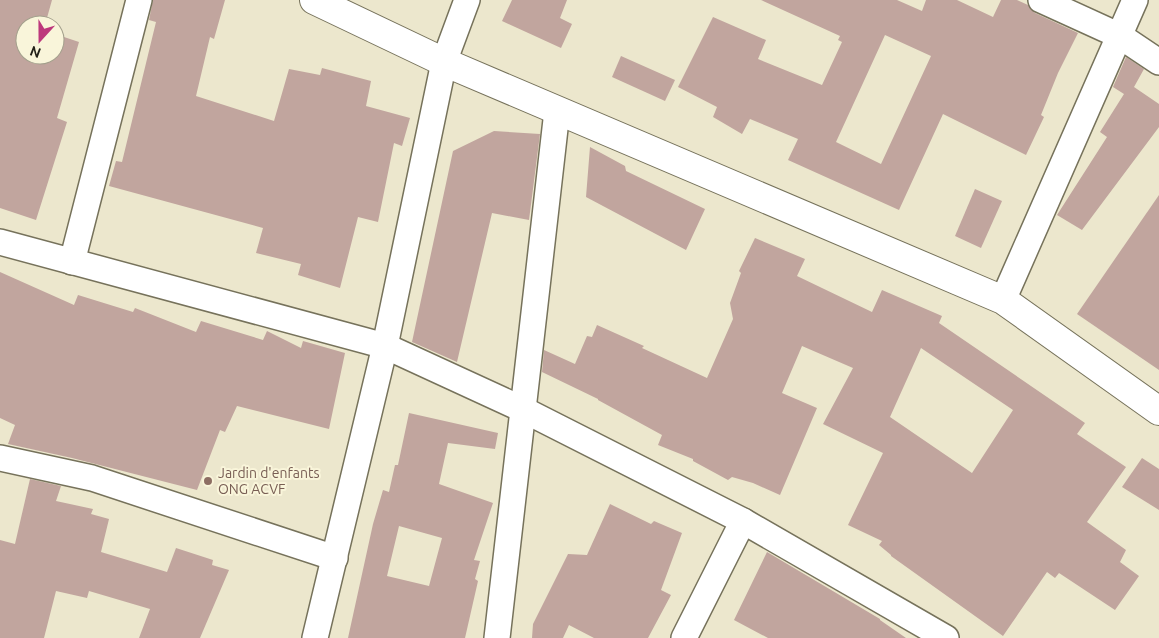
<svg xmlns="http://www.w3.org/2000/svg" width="1159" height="638" font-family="Ubuntu,sans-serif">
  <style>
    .building { fill: #c1a59e; fill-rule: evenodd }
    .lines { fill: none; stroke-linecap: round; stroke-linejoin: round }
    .minor-casing { stroke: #76725b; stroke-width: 28 }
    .tertiary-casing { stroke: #76725b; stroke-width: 30 }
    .minor { stroke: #fff; stroke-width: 25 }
    .tertiary { stroke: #fff; stroke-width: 28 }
    .education-dot { fill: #8d6e63; stroke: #f9f5da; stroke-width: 2 }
    .labels { text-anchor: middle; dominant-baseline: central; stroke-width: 4; stroke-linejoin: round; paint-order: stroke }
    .education-label { font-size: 14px; fill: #785e54; stroke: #f9f5da; text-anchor: start }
  </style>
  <rect width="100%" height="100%" fill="#ece7cd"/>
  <g class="building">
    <path d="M0 0H52L45 25H25V55H55V34L79 42 57 118 67 122 36 220 0 208Z"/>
    <path d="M153 0H225L214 39 210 37 196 96 274 121 289 69 320 75 322 68 371 81 366 106 410 118 402 146 394 143 378 222 358 217 340 288 298 275 301 264 256 253 263 228 109 186 116 161 122 162 156 22 149 20Z"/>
    <path d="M512 0H567L560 18 572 24 561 48 502 21Z"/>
    <path d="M761 0H897L922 11 926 0H957L993 17 1001 0H1017L1028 5 1035 13 1078 33 1058 73 1041 115 1044 117 1026 155 943 114 899 210 788 160 798 139 750 119 742 134 713 117 717 107 678 87 713 17 766 40 758 59 822 85 842 42 838 40 840 36ZM885 35 931 56 881 164 836 142Z"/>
    <path d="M621 56 675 80 665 101 612 77Z"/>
    <path d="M1126 57 1144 69 1134 87 1159 104V127L1082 230 1057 215 1107 137 1100 132 1124 94 1113 87Z"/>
    <path d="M494 131 540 134 529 220 492 213 457 362 412 342 453 151Z"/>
    <path d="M590 147 625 166 626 171 705 209 686 250 586 197Z"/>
    <path d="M975 189 1002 201 981 248 955 236Z"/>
    <path d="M1159 195V370L1077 314Z"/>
    <path d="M755 238 805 259 797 276 872 312 882 290 942 316 939 323 1085 423 1077 434 1126 467 1087 522 1126 550 1120 562 1139 576 1115 610 1059 573 1055 578 1047 572 1003 636 891 556V555L879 545 882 541 848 525 883 453 823 424 853 368 802 346 782 393 817 408 780 495 753 483 732 477 728 480 693 461V459L658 445 662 435 598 400V399L542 372 544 350 575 364 587 336 592 337 597 325 644 346 642 348 707 378 733 319 730 303 741 273 739 271ZM921 348 1013 410 972 473 890 417Z"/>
    <path d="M0 272 74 305 78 295 133 312 135 308 196 332 201 321 263 340 267 331 301 348 303 341 345 353 329 429 237 406 225 432 220 430 197 490 72 458 8 444 15 425 0 418Z"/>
    <path d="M409 413 498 433 495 449 448 443 439 484 493 503 474 560 480 561 475 579 478 581 465 638H348L373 524 383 490 389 492 395 465H398ZM399 526 442 538 429 586 387 576Z"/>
    <path d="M1142 458 1159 469V510L1122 487Z"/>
    <path d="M30 479 61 486 56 501 93 509 91 514 109 519 101 552 167 572 176 548 213 560 212 565 229 570 200 638H139L150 609 89 591 87 598 56 591 44 638H0V540L15 544Z"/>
    <path d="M610 504 651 524 654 521 682 533 661 590 671 595 648 638H594L569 625 563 638H532L533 624 568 554 587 555Z"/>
    <path d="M767 552 880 619V620L906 638H768L734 620Z"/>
  </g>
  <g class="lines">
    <defs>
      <g id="minor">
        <path d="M1041 0 1120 36 1159 62"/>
        <path d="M0 242 385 346 522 409 743 521 946 638"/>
        <path d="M72 262 139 0"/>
        <path d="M1003 300 1135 0"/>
        <path d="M0 458 92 478 335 558"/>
        <path d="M315 638 385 346 444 62 467 0"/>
        <path d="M497 638 557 111"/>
        <path d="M684 638 743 521"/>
      </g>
      <path id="tertiary" d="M314 0 444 62 1003 300 1159 411"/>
    </defs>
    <use href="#minor" class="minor-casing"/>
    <use href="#tertiary" class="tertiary-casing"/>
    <use href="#minor" class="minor"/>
    <use href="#tertiary" class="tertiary"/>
  </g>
  <circle class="education-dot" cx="208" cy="481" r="5"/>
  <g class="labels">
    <g class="education-label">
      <text x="218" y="473">Jardin d'enfants<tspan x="218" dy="16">ONG ACVF</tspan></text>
    </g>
  </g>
  <g transform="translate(40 40) rotate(201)"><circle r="24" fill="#f9f5da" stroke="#a3a08c"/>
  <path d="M0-4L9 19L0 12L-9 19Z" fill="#bd387c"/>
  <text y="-8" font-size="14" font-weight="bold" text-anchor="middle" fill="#222017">N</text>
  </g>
</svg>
